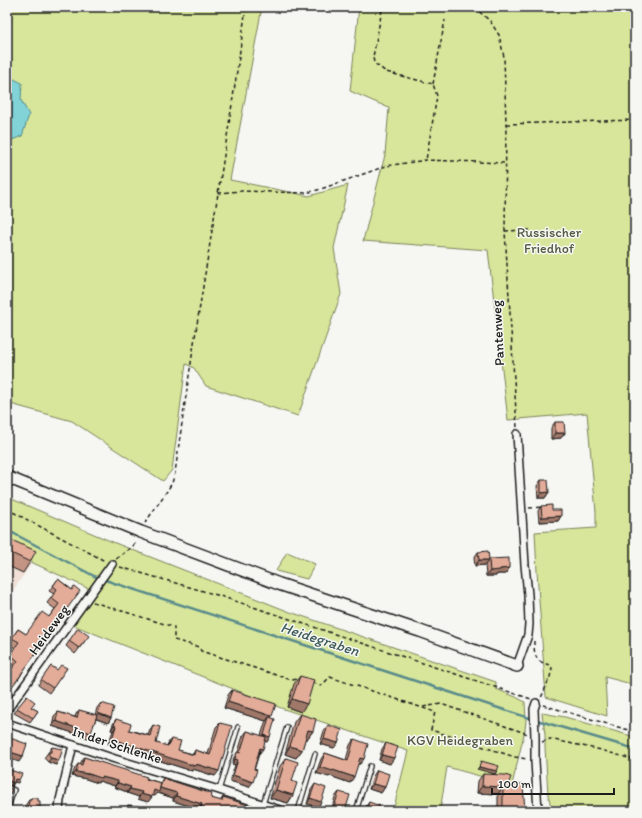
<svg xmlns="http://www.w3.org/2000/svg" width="642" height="818" font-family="Itim,sans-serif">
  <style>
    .built { fill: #f0e0d7 }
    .green { fill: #d7e69a; stroke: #7a815b }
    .water { fill: #81d3d7; stroke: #598a8c }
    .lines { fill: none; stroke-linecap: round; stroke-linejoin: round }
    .stream { stroke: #598a8c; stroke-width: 2.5 }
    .lane-casing { stroke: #1c1c1c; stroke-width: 6 }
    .street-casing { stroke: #1c1c1c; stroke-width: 10 }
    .secondary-casing { stroke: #1c1c1c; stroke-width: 14 }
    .path { stroke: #1c1c1c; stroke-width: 1.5; stroke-dasharray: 4 3; stroke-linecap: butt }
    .lane { stroke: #f6f6f2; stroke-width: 3.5 }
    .street { stroke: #f6f6f2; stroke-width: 7 }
    .secondary { stroke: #f6f6f2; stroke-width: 11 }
    .wall { fill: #c39484; stroke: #1c1c1c }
    .shaded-wall { fill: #9f786b; stroke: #1c1c1c }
    .building { fill: #e3ac99; stroke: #1c1c1c }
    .labels { text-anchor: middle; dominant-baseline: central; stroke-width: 3; stroke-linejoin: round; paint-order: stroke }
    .park-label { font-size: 14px; fill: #545942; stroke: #f6f6f2 }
    .street-label { font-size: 14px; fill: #1c1c1c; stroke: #f6f6f2 }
    .water-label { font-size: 15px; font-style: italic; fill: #3f5c5d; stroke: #f6f6f2 }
  </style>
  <rect width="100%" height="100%" fill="#f6f6f2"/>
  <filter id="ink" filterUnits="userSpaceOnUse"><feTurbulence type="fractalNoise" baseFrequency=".025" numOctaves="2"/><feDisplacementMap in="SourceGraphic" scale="8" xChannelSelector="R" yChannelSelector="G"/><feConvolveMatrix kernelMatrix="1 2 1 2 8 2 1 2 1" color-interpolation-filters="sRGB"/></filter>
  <g filter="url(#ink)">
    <path class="built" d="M7 551 32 563 7 599Z"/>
    <g class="green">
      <path d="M7 7H262L230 180 309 196 348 185 334 248 341 294 298 416 206 386 194 368 186 364 172 470 163 481 72 421 7 403Z"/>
      <path d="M359 7H635V685L605 677 607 716 546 697 537 572 535 532 596 528V512L587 413 508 420 488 250 363 241 385 155 389 108 350 91Z"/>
      <path d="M7 497 115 543 290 612 496 682V689L516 697 525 702 526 720 525 730 512 785 447 767 440 811H393L408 751 281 708 73 625 96 592 7 551Z"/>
      <path d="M287 552 315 564 307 579 276 571Z"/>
      <path d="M542 713 565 717 635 737V811H552L548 794 545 747V734Z"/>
    </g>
    <path class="water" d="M10 77 22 83 21 100 29 115 22 136 7 142V82Z"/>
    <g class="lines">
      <path class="stream" d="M7 530 94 576 114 583 523 716 635 749"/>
      <defs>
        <g id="lane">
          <path d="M7 787 14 790 7 810"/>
          <path d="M219 790 238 727"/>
          <path d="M263 804 287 727"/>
          <path d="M298 811 315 754"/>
          <path d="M356 811 370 766"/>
        </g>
        <g id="street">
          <path d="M517 434 525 565 528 595 529 624 528 635 517 666"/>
          <path d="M536 703 534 709 535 737V761L538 811"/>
          <path d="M7 710 112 564"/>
          <path d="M7 723 115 759 219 790 283 811"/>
          <path d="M59 811 60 800 73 745"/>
        </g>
        <path id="secondary" d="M7 477 141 532 279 584 420 631 517 666"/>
      </defs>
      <use href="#lane" class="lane-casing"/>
      <use href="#street" class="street-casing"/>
      <use href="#secondary" class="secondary-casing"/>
      <g class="path">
        <path d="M474 7 490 21 499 35 504 57 506 124 505 231 517 428"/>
        <path d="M382 10 373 57 374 63 386 72 433 84 437 96 426 160"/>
        <path d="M433 84 445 20"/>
        <path d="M506 124 635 120"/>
        <path d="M218 193 241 191 306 193 321 189 386 166 426 160 506 163"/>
        <path d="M505 231 532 230"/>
        <path d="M529 508 542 507"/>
        <path d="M7 509 105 561"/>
        <path d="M145 523 167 491 172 483 175 473C196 317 225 163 246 7"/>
        <path d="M116 559 133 546 137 541"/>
        <path d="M120 567 217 595 531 699"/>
        <path d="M93 602 174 627V640L199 647 201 651 292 680 298 679"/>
        <path d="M534 641C534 649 534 658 541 662 546 664 549 664 552 668L550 677 541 698"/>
        <path d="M313 683 321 686 330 677 435 712 431 730 515 757 527 759"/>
        <path d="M543 705 635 732"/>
        <path d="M423 707 441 704 528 734"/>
        <path d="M542 742 550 739 601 750 635 760"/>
      </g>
      <use href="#lane" class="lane"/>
      <use href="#street" class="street"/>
      <use href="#secondary" class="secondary"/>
    </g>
    <g class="wall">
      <path d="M555 422 565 433 561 438 551 439V428Z"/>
      <path d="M541 480 549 492 545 498H538L537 486Z"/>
      <path d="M541 506 552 510 561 516 558 521 539 522 538 511Z"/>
      <path d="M7 538 30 562 23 573 8 566 7 567Z"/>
      <path d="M478 552 489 559 509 568 506 574H497L496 576H486L485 565 475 566 474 558Z"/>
      <path d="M58 579 72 590 18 680 14 666 7 661V658L15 648 8 643 18 629 26 634 49 617 55 609 47 603 54 594 49 591Z"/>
      <path d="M78 628 85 641 75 654 66 646Z"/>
      <path d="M51 666 57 670 67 668 49 693 38 685Z"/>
      <path d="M300 676 301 712 287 707 294 684Z"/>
      <path d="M232 690 272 716 271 718 267 742 265 741 259 754 249 787 230 781 235 765 232 764 234 757 238 752 243 736 247 731 261 736 265 723 266 721 224 708 228 695Z"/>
      <path d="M27 696 31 707 38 711 30 722 14 713Z"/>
      <path d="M101 703 111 718 108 723 96 719 88 738 52 726 54 716 58 712 75 717 76 714 79 710 95 715 97 708Z"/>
      <path d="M300 714 313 731 307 739H305L302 750 296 758 285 754 294 722Z"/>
      <path d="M116 719 129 730 148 735 150 730 153 725 156 743 167 746 168 743 171 739 178 750 193 754 195 750 208 754 216 727 220 723 215 776 193 769 192 771 108 744 113 731 111 730 113 724Z"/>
      <path d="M328 725 334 748 320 744 324 731Z"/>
      <path d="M354 739 360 764H358L350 783 330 776 329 777 316 773 321 759 325 753 346 760 350 745Z"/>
      <path d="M386 743 390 764 379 760 382 749Z"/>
      <path d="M52 747 56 765 48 762 44 758Z"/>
      <path d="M84 757 160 783 163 778 211 798 220 801 223 797 249 811H198L199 809 173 801V798L158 793 155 796 152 795 148 802 138 799 139 797 127 793V792L114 787 115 786 99 781 98 783 86 779 72 776 75 768 78 764H80L81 762Z"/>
      <path d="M286 758 292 781 293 795 288 803 270 798 280 766Z"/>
      <path d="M377 770 385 787 381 793 369 789 373 776Z"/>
      <path d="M483 774 508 785 525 811H493L497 806 498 807V794L477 793 478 781Z"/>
      <path d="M315 784 321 802 318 807 307 804 311 790Z"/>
      <path d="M339 792 345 811H331L335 797Z"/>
      <path d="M31 798 38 801 40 808 46 811 22 810 29 800H30Z"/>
      <path d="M369 802 379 811H364L365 808Z"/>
      <path d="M128 805 139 811H84L86 808 125 809Z"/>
    </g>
    <g class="shaded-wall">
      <path d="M555 433H565L561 438 551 439Z"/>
      <path d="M549 492 545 498H538L541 493Z"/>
      <path d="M561 516 558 521 539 522 542 517Z"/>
      <path d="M479 560H489L485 565 475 566Z"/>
      <path d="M509 568 506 574H497L496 576H486L490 571 500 569Z"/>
      <path d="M292 699 307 704 301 712 287 707Z"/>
      <path d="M228 702 272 716 268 722 269 717 266 721 224 708Z"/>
      <path d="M98 713 111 718 108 723 94 718Z"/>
      <path d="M56 721 91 733 88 738 52 726Z"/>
      <path d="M114 725 116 726 113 731 111 730Z"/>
      <path d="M308 730 313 731 307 739 302 738Z"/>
      <path d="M264 735 270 737 267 742 260 740Z"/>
      <path d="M112 739 219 771 215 776 193 769 192 771 108 744Z"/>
      <path d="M324 739 338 743 334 748 320 744Z"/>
      <path d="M290 746 302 750 296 758 285 754Z"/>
      <path d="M260 748 263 749 259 754Z"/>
      <path d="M7 751 23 756 19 762 7 758Z"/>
      <path d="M382 755 394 758 390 764 379 760Z"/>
      <path d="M51 758 59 760 56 765 48 762Z"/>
      <path d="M360 758 364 759 360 764 357 763Z"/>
      <path d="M235 759 238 760 235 765 232 764Z"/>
      <path d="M320 767 333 770 354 777 350 783 330 776 329 777 316 773Z"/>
      <path d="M479 767 497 771 495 774 477 769Z"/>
      <path d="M76 772 102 777 118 781 115 786 99 781 98 783 86 779 72 776Z"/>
      <path d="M233 775 253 782 249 787 230 781Z"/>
      <path d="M15 779 19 780 18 783 13 782Z"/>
      <path d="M9 781 14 783 12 786 7 784V782Z"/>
      <path d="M118 783 131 787 127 792 114 787Z"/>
      <path d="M373 784 385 787 381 793 369 789Z"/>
      <path d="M482 786 503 787 498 794 477 793Z"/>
      <path d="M160 788 177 793 173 798 158 793 155 796 151 795 154 790Z"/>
      <path d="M130 789 142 792 139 797 127 793Z"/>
      <path d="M276 790 293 795 288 803 270 798Z"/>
      <path d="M141 794 152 797 148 802 138 799Z"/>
      <path d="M176 796 202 804 199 809 173 801Z"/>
      <path d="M310 798 321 802 318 807 307 804Z"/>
      <path d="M334 807 345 811H332Z"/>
      <path d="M201 809 207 811H199Z"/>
    </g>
    <g class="building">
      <path d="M555 422H564L565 433H555Z"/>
      <path d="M541 480H548L549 492 541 493Z"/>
      <path d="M552 505V510H561V516L542 517 541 506Z"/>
      <path d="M7 538 36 551 30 562 7 551Z"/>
      <path d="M488 551 489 559 509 558V568L500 569V570L490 571 489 560H479L478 552Z"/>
      <path d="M58 579 72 590 74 586 80 591 61 617 62 618 21 674V675L7 693V675L18 661 10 654 19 642 12 638 18 629 26 634 42 612 49 617 59 604 51 598 57 589 53 586Z"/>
      <path d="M78 628 89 636 79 648 69 641Z"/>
      <path d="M61 665 67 668 53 688 41 680 51 666 57 670Z"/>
      <path d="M300 676 314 680 307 704 292 699Z"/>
      <path d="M232 690 276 704 272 716 228 702Z"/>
      <path d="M27 696 35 702 31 707 38 711 33 718 17 708Z"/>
      <path d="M101 703 114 707 111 718 98 713Z"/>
      <path d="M79 710 97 715 91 733 56 721 58 712 77 718Z"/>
      <path d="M300 714 316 719 313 731 308 730 302 750 290 746Z"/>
      <path d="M269 717 275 719 270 737 264 735Z"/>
      <path d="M116 719 131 724 129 730 150 736 153 725 160 727 156 743 168 746V744L169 745 171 739 181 741 178 750 194 755 195 750 210 755 220 723 232 726 219 771 196 764 195 766 112 739 116 726 114 725Z"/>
      <path d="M328 725 342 730 338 743 324 739Z"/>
      <path d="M247 731 266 737 263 749 260 748 254 769 257 770 253 782 233 775 238 760 235 759 237 752 240 753Z"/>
      <path d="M7 737 27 744 23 756 7 751Z"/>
      <path d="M354 739 368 744 364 759 360 758 354 777 333 770V771L320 767 325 753 348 761Z"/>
      <path d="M386 743 398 747 394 758 382 755Z"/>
      <path d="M52 747 63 749 59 760 51 758 48 753 51 752Z"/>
      <path d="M84 757 147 777 146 779 161 783 159 792 154 790 152 797 141 794 142 792 130 789 131 787 118 783V781L102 777 101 778 89 774 76 772 78 764 82 765Z"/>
      <path d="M286 758 298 762 292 781 297 783 293 795 276 790Z"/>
      <path d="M481 761 499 766 497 771 479 767Z"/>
      <path d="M7 769 22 774 19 780 15 779 14 783 9 781 7 782Z"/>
      <path d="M377 770 389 774 385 787 373 784Z"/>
      <path d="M483 774 505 775 511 777 508 785 523 784 525 811H495L497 806 503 808V787L482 786Z"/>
      <path d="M163 778 212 794 211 798 222 801 223 797 251 806 249 811H220L218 810V811H213L209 810 208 811H207L201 809 202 804 176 796 177 793 160 788Z"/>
      <path d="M315 784 326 788 321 802 310 798Z"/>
      <path d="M7 787 12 789 8 800H7Z"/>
      <path d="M339 792 350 795 345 811 334 807Z"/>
      <path d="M31 798H38V801H40V808H47L46 811H7V809L28 810 29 800H31Z"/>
      <path d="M369 802 380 806 379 811H366Z"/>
      <path d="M128 805 139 806V811H86V808L128 809Z"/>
    </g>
  </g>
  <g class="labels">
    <g class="park-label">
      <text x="549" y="232">Russischer<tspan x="549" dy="16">Friedhof</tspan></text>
      <text x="460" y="740">KGV Heidegraben</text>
    </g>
    <g class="street-label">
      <text transform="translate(498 333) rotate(-93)">Pantenweg</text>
      <text transform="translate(49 630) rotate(-54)">Heideweg</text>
      <text transform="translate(117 745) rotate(18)">In der Schlenke</text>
    </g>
    <g class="water-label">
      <text transform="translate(320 639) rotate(18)">Heidegraben</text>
    </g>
  </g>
  <rect width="642" height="818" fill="none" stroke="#f6f6f2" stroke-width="24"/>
  <rect x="12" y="12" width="618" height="794" fill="none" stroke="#1c1c1c" stroke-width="1.5" filter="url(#ink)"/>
  <path d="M492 788v6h122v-6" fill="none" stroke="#1c1c1c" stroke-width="2"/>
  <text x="498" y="788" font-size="12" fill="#1c1c1c" stroke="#f6f6f2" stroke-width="3" paint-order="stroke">100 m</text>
</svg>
